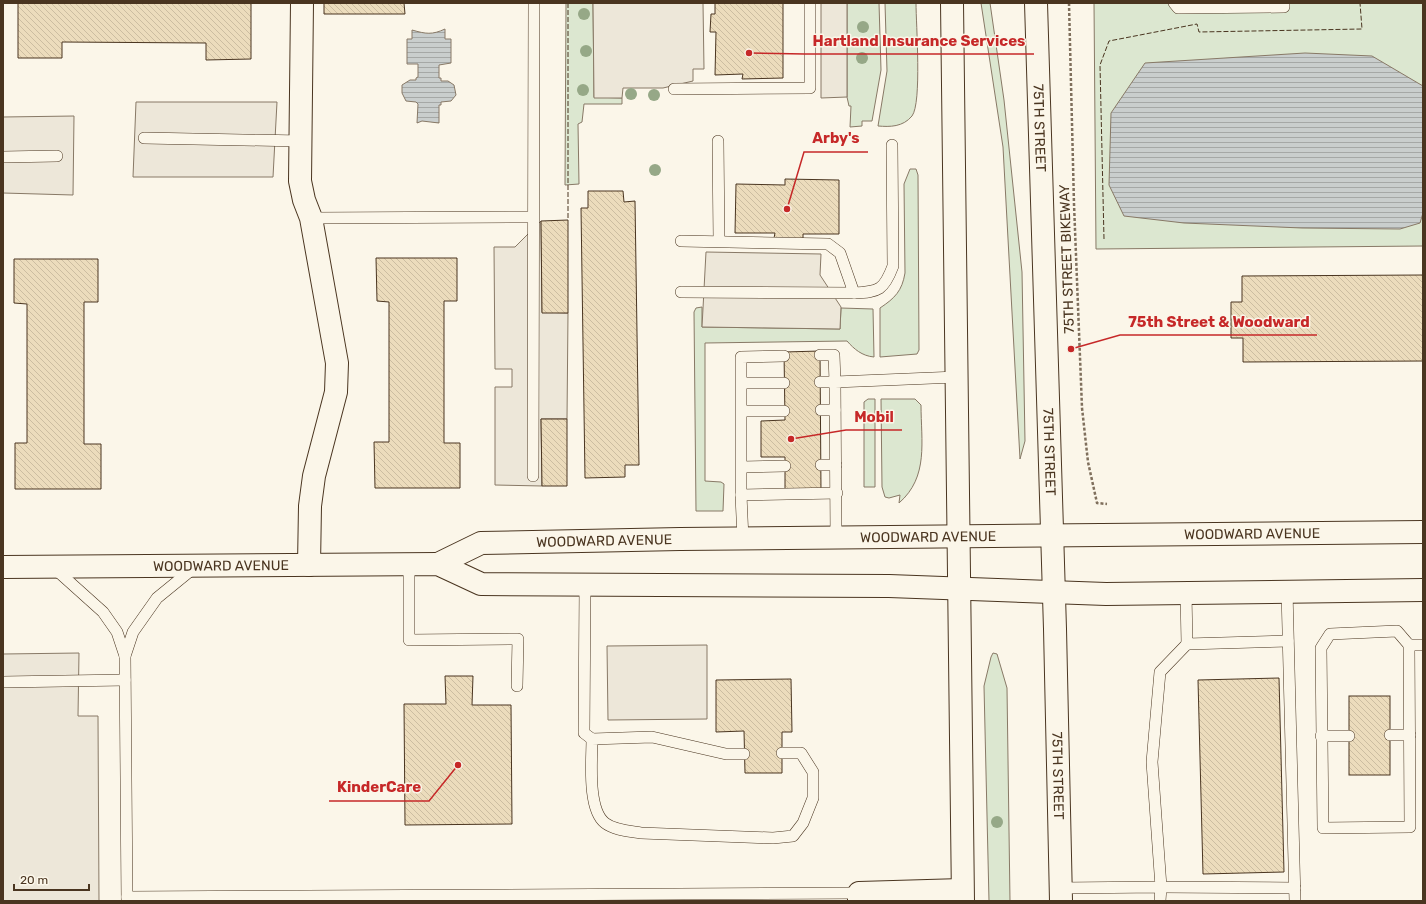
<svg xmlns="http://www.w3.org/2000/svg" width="1426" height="904" font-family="Rubik,sans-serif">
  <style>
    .grass { fill: #dce7d0; stroke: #887966 }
    .parking { fill: #ede7d9; stroke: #887966 }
    .water { fill: url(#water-rules); stroke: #887966 }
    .building { fill: url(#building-back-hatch); stroke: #4a3520 }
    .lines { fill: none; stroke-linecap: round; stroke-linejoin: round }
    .service-casing { stroke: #4a3520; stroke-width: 12 }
    .minor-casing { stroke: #4a3520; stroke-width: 24 }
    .secondary-casing { stroke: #4a3520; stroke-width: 24 }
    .path { stroke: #7f6f5c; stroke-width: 2.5; stroke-dasharray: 3 2; stroke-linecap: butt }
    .service { stroke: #fbf6e9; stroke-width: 11 }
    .minor { stroke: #fbf6e9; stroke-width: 22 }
    .secondary { stroke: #fbf6e9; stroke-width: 22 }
    .fence { stroke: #4a3520; stroke-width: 1; stroke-dasharray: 5 2; stroke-linecap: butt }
    .tree { fill: #96a887 }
    .labels { text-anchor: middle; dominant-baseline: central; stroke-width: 3; stroke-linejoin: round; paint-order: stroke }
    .street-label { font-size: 14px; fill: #4a3520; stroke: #fbf6e9 }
    .leader { fill: none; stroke: #c62828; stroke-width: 1.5 }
    .callout-dot { fill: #c62828; stroke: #fbf6e9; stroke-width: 1.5 }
    .callout-label { font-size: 15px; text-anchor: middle; font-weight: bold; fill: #c62828; stroke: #fbf6e9; stroke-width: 3; stroke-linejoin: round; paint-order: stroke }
  </style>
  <defs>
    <pattern id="water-rules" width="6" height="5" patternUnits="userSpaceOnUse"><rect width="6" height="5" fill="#c9cecd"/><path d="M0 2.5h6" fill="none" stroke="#a5a8a6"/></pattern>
    <pattern id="building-back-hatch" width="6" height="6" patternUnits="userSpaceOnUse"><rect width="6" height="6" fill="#ecdcbc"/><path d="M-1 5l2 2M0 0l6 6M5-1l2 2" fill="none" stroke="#ccbda1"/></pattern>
  </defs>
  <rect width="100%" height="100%" fill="#fbf6e9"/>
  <g class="grass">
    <path d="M566 3H593L594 97 622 98V104H584L582 122 578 124 579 184 565 185Z"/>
    <path d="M847 3H879L881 70 872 121H862V126L850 127 851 106H849L847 97Z"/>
    <path d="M885 3H916C916 24 922 103 912 116 903 127 890 127 878 126L887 71Z"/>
    <path d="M981 3H990L1004 100 1022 272 1025 441 1020 459 1003 147Z"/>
    <path d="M1094 3H1423V246L1096 249Z"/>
    <path d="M910 169H916L918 175 919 350 917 354 880 357V308C895 298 902 291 905 273L904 184Z"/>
    <path d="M702 307V327L840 329 841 308 873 309 874 357C862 356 854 349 847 341L705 343V481L721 482 724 484 723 511H696L694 312 696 308Z"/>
    <path d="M868 399H875V487H864V402Z"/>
    <path d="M881 399H915L921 405C921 441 929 477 899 503L900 495 889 498 885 497 882 487Z"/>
    <path d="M993 653 997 654 1007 688 1010 901H989L984 686 991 657Z"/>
  </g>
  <g class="parking">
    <path d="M593 3H703L704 69H693V81L663 88H623L622 98H594Z"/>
    <path d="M821 3H847V97L821 98Z"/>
    <path d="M136 102H277L273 177H133Z"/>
    <path d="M74 116 73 195 3 193V117Z"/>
    <path d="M541 221 542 312 568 313 567 419H541L542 486 495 485V387H512V369H495L494 247H515Z"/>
    <path d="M706 252 821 254 820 275 841 307 840 329 702 327Z"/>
    <path d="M707 645V719L608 720 607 646Z"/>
    <path d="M79 653 78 716H98L99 901H3V654Z"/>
  </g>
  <g class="water">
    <path d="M445 29V39H451V63L439 65V78H441V81H448L454 85 456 95 451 101 441 102V105H439V123L422 121 417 123 418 104 416 102 406 101 402 93V85L410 80H416V78L418 77V64H407V39H412V30C426 34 432 35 445 29Z"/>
    <path d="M1305 53 1372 56 1423 86V213L1420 223 1400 229 1302 228 1184 223 1124 216 1109 185 1111 113 1145 63Z"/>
  </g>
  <g class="building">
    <path d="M18 3H251V59L206 60V43L62 42V58H18Z"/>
    <path d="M324 3H404L405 14H324Z"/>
    <path d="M715 3H783V78L742 79 743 74 715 75 716 32H710L711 14H715Z"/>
    <path d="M785 179 839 180V234H803V239L774 238 775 233H735L736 184 785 185Z"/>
    <path d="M588 191H623L624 202 635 201 639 465H625V477L585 478 581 208H588Z"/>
    <path d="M568 220V313H542L541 221Z"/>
    <path d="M376 258H457V301H444V443H460V488H375L374 442H389V302L377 301Z"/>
    <path d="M14 259H98V302H84V444H101V489H15V443H27V304L14 303Z"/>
    <path d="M1423 275V361L1243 362V338H1231V302H1242V276Z"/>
    <path d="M820 351 821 493H785V457H761V421L785 420 784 352Z"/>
    <path d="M541 419H567V486H542Z"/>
    <path d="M445 676H473L472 705H511L512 824 405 825 404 704H446Z"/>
    <path d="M1279 678 1284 872 1203 874 1198 680Z"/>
    <path d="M791 679 792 732H782V773H745L744 731 716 732V680Z"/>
    <rect x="1349" y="696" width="41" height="79"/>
  </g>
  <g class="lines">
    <defs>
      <g id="service">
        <path d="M1174 3 1178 8 1284 7V3"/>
        <path d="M674 89 810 88V3"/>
        <path d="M144 138 300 141"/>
        <path d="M718 141 719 241"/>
        <path d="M3 157 57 156"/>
        <path d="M311 218 533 217"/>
        <path d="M681 292 854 293 840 253 828 244 681 241"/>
        <path d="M854 293C879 292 884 290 893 266L892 145"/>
        <path d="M820 355H834L835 382H820"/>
        <path d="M742 383H784"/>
        <path d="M821 410H835"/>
        <path d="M742 411H784"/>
        <path d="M821 465H836"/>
        <path d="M742 467 785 466"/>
        <path d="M533 476 534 3"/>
        <path d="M741 495 837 493"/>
        <path d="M836 538 835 382 957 377"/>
        <path d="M743 539 741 495V357L784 356"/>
        <path d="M409 565V640L518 639 517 686"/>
        <path d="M54 568 103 612 117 632 125 656"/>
        <path d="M585 585 584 733 592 739"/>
        <path d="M1287 591 1295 901"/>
        <path d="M1186 593 1187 644 1288 641"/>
        <path d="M1397 631 1409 645 1410 827 1323 828 1321 648 1330 634Z"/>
        <path d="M1187 644 1160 672 1152 762 1161 887 1295 888"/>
        <path d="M1409 645H1423"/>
        <path d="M3 682 125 680"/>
        <path d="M1390 735H1410"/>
        <path d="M1321 736H1349"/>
        <path d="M744 754H726L652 737 592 739C592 759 587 809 605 823 614 830 629 831 641 833L773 838 793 836 803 823 813 798V772L801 753H782"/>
        <path d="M1061 888 1161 887 1160 901"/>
        <path d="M127 897 859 893"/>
        <path d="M127 901 125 656 133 632 157 598 195 567"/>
      </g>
      <g id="minor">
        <path d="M302 3 300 181 304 200 311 218 337 363 336 392 314 476 310 506 309 565"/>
        <path d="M859 901V893L962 890"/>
      </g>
      <g id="secondary">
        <path d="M952 3 963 901"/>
        <path id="s1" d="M1036 3 1055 629 1061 901"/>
        <path id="s2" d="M438 564 481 543 680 539 1423 532"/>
        <path id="s3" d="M3 567 438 564 481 584 889 586 1106 594 1423 590"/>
      </g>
    </defs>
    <use href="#service" class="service-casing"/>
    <use href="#minor" class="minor-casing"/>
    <use href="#secondary" class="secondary-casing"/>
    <path class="path" d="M1069 3 1074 204 1082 408 1088 462 1097 503 1107 504"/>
    <use href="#service" class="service"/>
    <use href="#minor" class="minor"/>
    <use href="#secondary" class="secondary"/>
    <g class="fence">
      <path d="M568 3V220"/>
      <path d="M1104 239 1100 65 1109 41 1197 24 1199 32 1362 29 1360 3"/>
    </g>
  </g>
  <g class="tree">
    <circle cx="584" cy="14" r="6"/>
    <circle cx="863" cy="27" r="6"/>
    <circle cx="586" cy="51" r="6"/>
    <circle cx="862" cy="58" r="6"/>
    <circle cx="583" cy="90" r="6"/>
    <circle cx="631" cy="94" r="6"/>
    <circle cx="654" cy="95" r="6"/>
    <circle cx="655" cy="170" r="6"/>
    <circle cx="997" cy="822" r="6"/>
  </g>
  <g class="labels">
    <g class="street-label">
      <text stroke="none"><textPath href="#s1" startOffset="125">75TH STREET</textPath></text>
      <text transform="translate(1067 259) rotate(-92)">75TH STREET BIKEWAY</text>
      <text stroke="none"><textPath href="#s1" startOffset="449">75TH STREET</textPath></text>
      <text stroke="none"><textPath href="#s2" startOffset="819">WOODWARD AVENUE</textPath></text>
      <text stroke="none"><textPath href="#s2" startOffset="495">WOODWARD AVENUE</textPath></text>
      <text stroke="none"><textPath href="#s2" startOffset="171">WOODWARD AVENUE</textPath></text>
      <text stroke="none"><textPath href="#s3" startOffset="218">WOODWARD AVENUE</textPath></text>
      <text stroke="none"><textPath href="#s1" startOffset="773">75TH STREET</textPath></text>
    </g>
  </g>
  <path class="leader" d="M749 53L805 54H1034M787 209L804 152H868M1071 349L1120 335H1317M791 439L846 430H902M458 765L429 801H329"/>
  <g class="callout-dot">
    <circle cx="749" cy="53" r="4"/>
    <circle cx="787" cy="209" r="4"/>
    <circle cx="1071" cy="349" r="4"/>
    <circle cx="791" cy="439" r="4"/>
    <circle cx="458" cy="765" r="4"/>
  </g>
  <g class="callout-label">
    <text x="919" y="46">Hartland Insurance Services</text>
    <text x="836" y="143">Arby's</text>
    <text x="1219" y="327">75th Street &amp; Woodward</text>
    <text x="874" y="422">Mobil</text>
    <text x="379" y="792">KinderCare</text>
  </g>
  <rect width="1426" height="904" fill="none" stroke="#4a3520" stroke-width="8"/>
  <path d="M14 884v6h75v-6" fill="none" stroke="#4a3520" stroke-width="2"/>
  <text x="20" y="884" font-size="12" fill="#4a3520" stroke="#fbf6e9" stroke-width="3" paint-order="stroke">20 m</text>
</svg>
